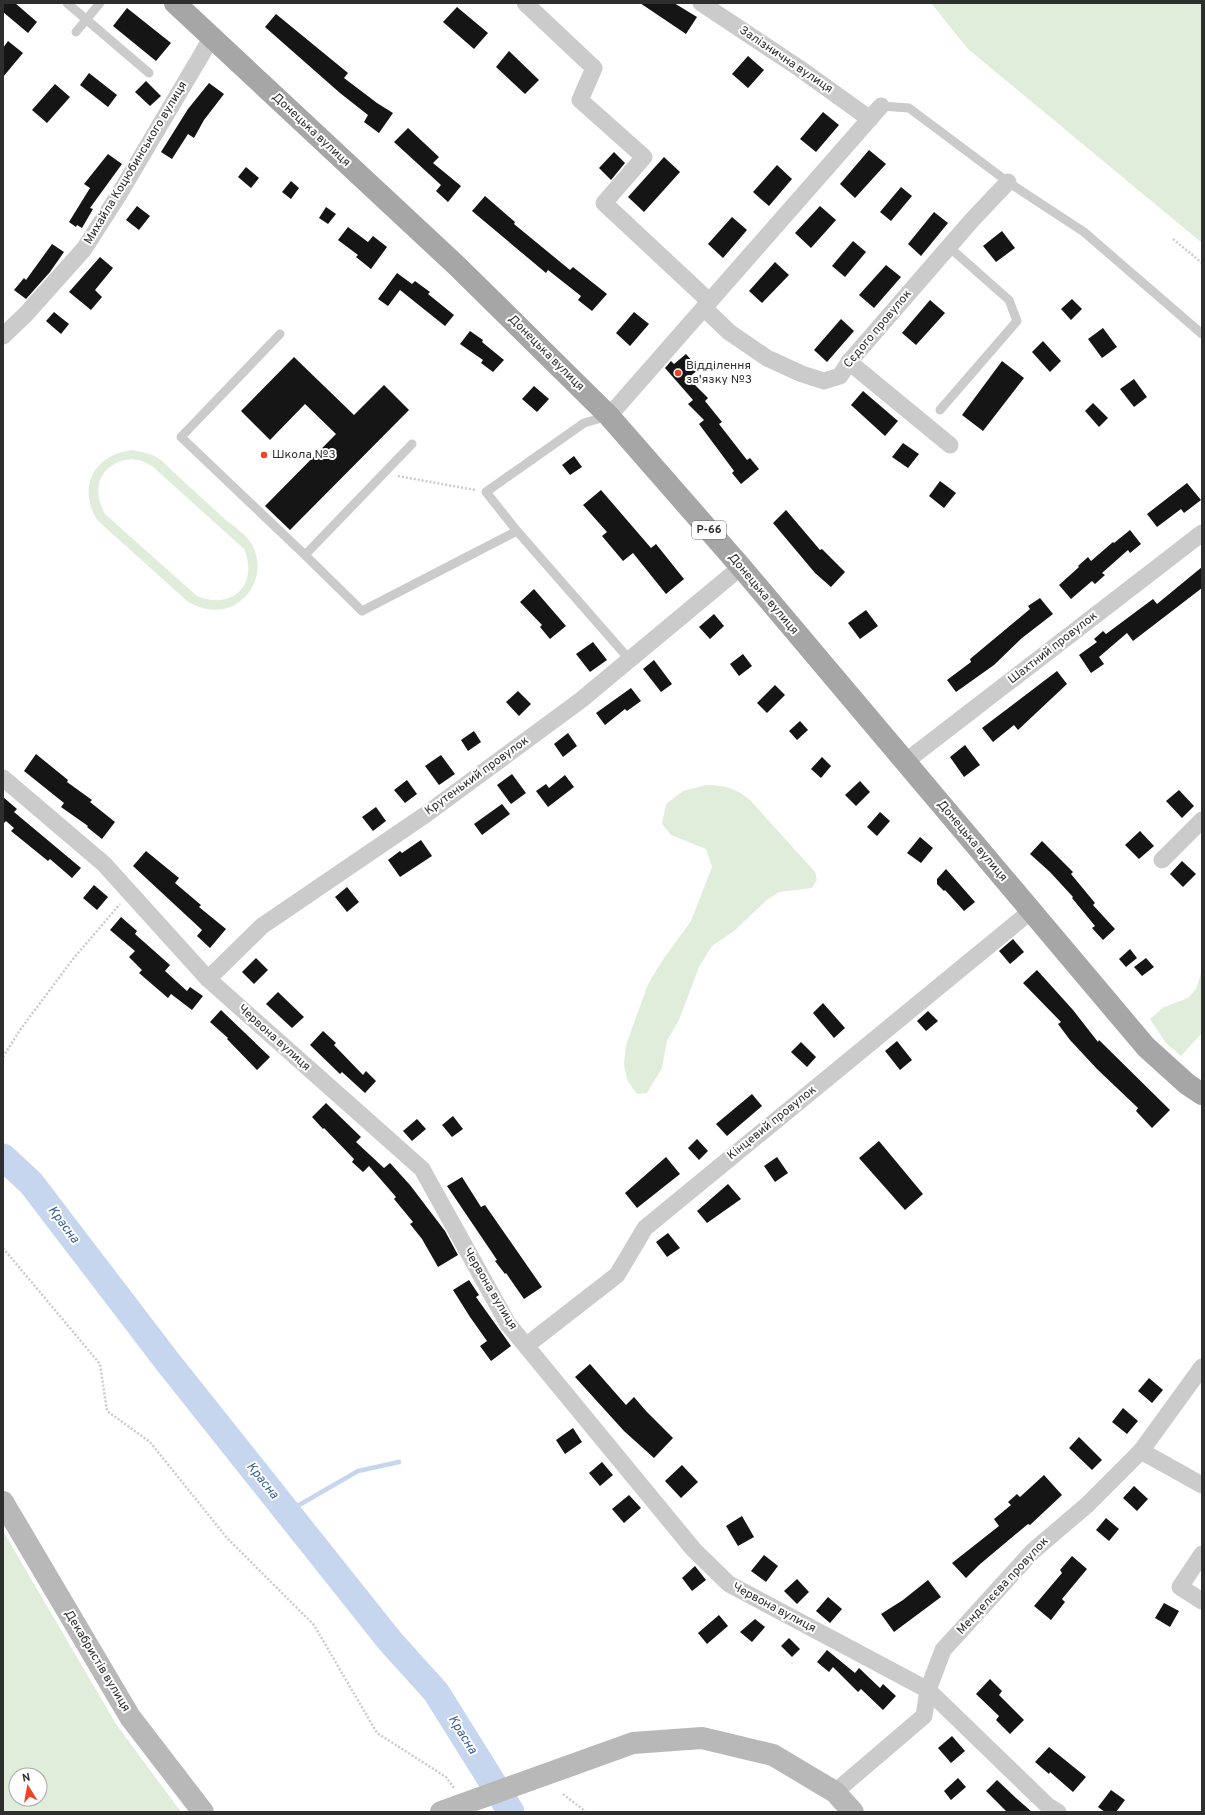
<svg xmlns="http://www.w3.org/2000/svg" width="1205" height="1815" font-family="Overpass,sans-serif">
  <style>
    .green { fill: #e1eddb; fill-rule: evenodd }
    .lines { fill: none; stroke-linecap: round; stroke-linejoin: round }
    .stream { stroke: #c6d6ee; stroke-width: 4.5 }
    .river { stroke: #c6d6ee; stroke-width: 27 }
    .building { fill: #151515 }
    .path { stroke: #cbcbcb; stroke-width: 2.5; stroke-dasharray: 2 2; stroke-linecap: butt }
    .lane { stroke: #cbcbcb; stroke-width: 9 }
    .street { stroke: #cbcbcb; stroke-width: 17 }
    .secondary { stroke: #b8b8b8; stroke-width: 22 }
    .primary { stroke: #a6a6a6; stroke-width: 22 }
    .poi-dot { fill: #f04326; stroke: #fff; stroke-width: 1.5 }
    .labels { text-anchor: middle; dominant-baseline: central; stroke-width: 4; stroke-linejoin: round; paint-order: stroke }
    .shield { fill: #fff; stroke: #6d6d6d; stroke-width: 1 }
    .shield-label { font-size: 11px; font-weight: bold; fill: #2e2e2e }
    .street-label { font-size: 12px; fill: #2e2e2e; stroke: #fff }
    .poi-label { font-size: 12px; fill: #2e2e2e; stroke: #fff; text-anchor: start }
    .water-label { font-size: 13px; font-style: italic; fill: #375c95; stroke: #fff }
  </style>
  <rect width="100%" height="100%" fill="#fff"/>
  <g class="green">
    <path d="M931 3H1202V243L968 49Z"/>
    <path d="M133 450 153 455 162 461C183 481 205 501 227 521 235 527 246 535 251 543 264 564 257 592 236 604 220 614 202 610 187 601L97 520C77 487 94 454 133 450ZM131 459 142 461 152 466 244 549C259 584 233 611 197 596L105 514C90 487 101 463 131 459Z"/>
    <path d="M706 785C723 785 736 788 750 800L815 872 817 880 812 888 779 892 768 899 734 931 712 946 699 967 679 1020 667 1041 662 1068 647 1093 637 1094 627 1080 624 1064 626 1045 648 984 662 961 691 921 712 867 706 849 671 835 662 824 666 804 683 791Z"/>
    <path d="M1202 970V1033L1181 1056 1166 1043 1150 1019 1164 1007 1188 998 1196 989Z"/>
    <path d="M3 1531 116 1724 181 1812H3ZM16 1775H40V1799H16Z"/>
  </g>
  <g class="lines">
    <path class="stream" d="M287 1512 358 1471 399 1462"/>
    <path class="river" d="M3 1157 31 1183 167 1361 390 1641 436 1692 511 1812"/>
  </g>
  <g class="building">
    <path d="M3 3H15L37 22 28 33 3 12Z"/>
    <path d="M640 3H674L697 17 686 34Z"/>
    <path d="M457 7 488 33 474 49 443 22Z"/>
    <path d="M127 8 171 43 156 61 113 26Z"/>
    <path d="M276 14 348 73 344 78 377 103 393 113 379 133 364 122 368 115 340 93 265 27Z"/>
    <path d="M8 41 23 53 3 77V48Z"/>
    <path d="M509 51 539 80 525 94 496 67Z"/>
    <path d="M748 56 764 70 748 88 732 74Z"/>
    <path d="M89 73 117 95 108 107 80 85Z"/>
    <path d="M146 81 161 96 150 106 135 92Z"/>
    <path d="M209 83 224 94 204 120 194 138 188 134 172 159 161 152 188 109Z"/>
    <path d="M55 84 70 97 47 123 32 110Z"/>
    <path d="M823 112 839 125 816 152 800 139Z"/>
    <path d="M408 128 439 157 433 163 461 186 448 202 436 191 441 185 394 142Z"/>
    <path d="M869 150 886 164 855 198 840 184Z"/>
    <path d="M614 152 625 163 611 180 599 168Z"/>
    <path d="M108 154 122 164 90 208 93 209 82 228 77 225 76 227 69 222 90 188 84 184Z"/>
    <path d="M664 157 680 172 644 212 628 197Z"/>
    <path d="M777 165 792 179 769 206 753 192Z"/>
    <path d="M246 167 259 178 251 188 238 177Z"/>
    <path d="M291 181 299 188 291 199 282 192Z"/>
    <path d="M901 187 912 196 891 221 880 212Z"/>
    <path d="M485 196 515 222 514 224 570 270 573 267 607 294 592 311 578 300 581 296 548 270 546 273 472 211Z"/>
    <path d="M137 206 150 216 139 230 126 220Z"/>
    <path d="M820 206 836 220 811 248 795 233Z"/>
    <path d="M326 207 336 214 328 224 319 218Z"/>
    <path d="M934 212 948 223 921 256 908 244Z"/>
    <path d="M732 217 747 230 723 258 708 244Z"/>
    <path d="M348 227 368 242 373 236 387 247 371 269 356 257 358 255 338 240Z"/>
    <path d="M1002 231 1015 248 996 262 983 246Z"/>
    <path d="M853 241 866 252 845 277 832 266Z"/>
    <path d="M52 244 64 252 50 272 26 299 14 290 24 278 26 280Z"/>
    <path d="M100 257 113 268 95 290 102 297 91 310 69 292Z"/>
    <path d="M775 262 789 275 762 303 749 291Z"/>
    <path d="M886 265 901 277 874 308 859 295Z"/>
    <path d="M397 273 412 284 415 281 430 292 428 294 454 315 445 326 400 290 388 306 378 299Z"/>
    <path d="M1072 299 1082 309 1071 320 1061 309Z"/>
    <path d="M930 300 945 313 916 345 902 333Z"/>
    <path d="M54 312 69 324 61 334 46 321Z"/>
    <path d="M634 312 649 324 630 346 616 333Z"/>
    <path d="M841 319 854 331 827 362 814 350Z"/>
    <path d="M1103 328 1117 347 1102 358 1088 339Z"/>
    <path d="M470 331 483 340 482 342 504 360 493 372 481 363 483 360 460 344Z"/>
    <path d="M1043 341 1061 361 1050 372 1032 352Z"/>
    <path d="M686 354 699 369 688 378 708 398 705 401 722 422 719 424 747 460 750 458 759 469 741 484 732 473 734 471 699 424 704 420 688 404 693 400 665 368 671 361 674 364Z"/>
    <path d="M294 357 354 415 384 385 409 410 290 530 265 506 336 434 305 404 270 440 241 411Z"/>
    <path d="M1002 361 1024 378 983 431 962 415Z"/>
    <path d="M1134 379 1147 397 1134 407 1120 389Z"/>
    <path d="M534 386 549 399 537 412 522 399Z"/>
    <path d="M863 391 898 421 885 436 851 405Z"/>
    <path d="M1093 403 1108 418 1099 427 1085 411Z"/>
    <path d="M903 443 919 454 908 468 892 457Z"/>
    <path d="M574 456 582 467 570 475 562 465Z"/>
    <path d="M940 481 956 493 944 508 929 496Z"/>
    <path d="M1187 483 1201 500 1184 513 1181 509 1157 527 1147 514Z"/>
    <path d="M601 490 651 548 656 544 684 579 666 594 633 553 623 561 602 536 607 532 583 505Z"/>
    <path d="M786 510 820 550 822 549 845 572 831 587 815 573 773 523Z"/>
    <path d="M1130 530 1141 544 1130 553 1128 550 1102 573 1105 575 1095 584 1092 581 1071 599 1059 585 1079 567 1078 566 1088 557 1091 561 1113 542 1114 543Z"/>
    <path d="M1202 567V588L1133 641 1127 633 1099 657 1104 664 1091 673 1079 655 1097 642 1094 639 1103 631 1106 634 1153 599 1157 604Z"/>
    <path d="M534 589 566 626 550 639 540 627 542 625 520 602Z"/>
    <path d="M1040 598 1053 614 1022 638 994 665 956 692 947 680 971 662 970 659 1030 609 1028 606Z"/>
    <path d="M866 610 878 626 860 639 848 623Z"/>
    <path d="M714 614 724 626 710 639 699 627Z"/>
    <path d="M593 642 607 660 590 672 576 654Z"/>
    <path d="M743 654 752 666 739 676 730 664Z"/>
    <path d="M654 660 672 684 661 692 643 669Z"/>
    <path d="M1057 671 1067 684 1018 730 1014 725 993 742 982 728Z"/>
    <path d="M775 685 785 695 767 713 757 703Z"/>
    <path d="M631 688 641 701 627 711 625 709 605 725 596 713Z"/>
    <path d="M518 691 531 704 519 716 506 702Z"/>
    <path d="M800 721 808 730 797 740 789 731Z"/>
    <path d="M474 731 481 742 468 751 461 740Z"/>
    <path d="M568 733 577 746 563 757 554 744Z"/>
    <path d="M965 745 980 765 964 777 950 757Z"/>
    <path d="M36 754 68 780 67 782 92 800 90 802 115 822 102 839 87 827 88 826 61 807 64 803 24 771Z"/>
    <path d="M441 755 455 774 439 785 425 766Z"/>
    <path d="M822 757 831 766 821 778 811 769Z"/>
    <path d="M512 774 526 793 511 804 497 785Z"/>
    <path d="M565 775 574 787 548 807 536 791 546 784 549 788Z"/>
    <path d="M407 780 417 794 405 803 394 790Z"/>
    <path d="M860 781 870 792 856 806 845 795Z"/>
    <path d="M1179 790 1194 806 1182 818 1166 801Z"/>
    <path d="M3 797 17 809 14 812 81 868 72 878 50 859 48 861 11 831 14 828 6 821 3 824Z"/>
    <path d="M502 804 510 814 482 835 474 824Z"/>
    <path d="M376 807 386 821 373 831 362 817Z"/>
    <path d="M880 812 890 821 877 836 867 827Z"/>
    <path d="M1140 831 1154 846 1139 859 1125 845Z"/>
    <path d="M920 837 933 848 921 863 907 853Z"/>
    <path d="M421 840 432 856 400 877 388 860 400 851 402 853Z"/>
    <path d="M1042 841 1073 872 1071 874 1095 903 1093 905 1115 929 1103 940 1092 928 1095 926 1072 898 1073 897 1050 872 1030 854Z"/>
    <path d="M146 851 179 878 175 883 201 905 199 907 226 929 210 948 197 936 202 930 133 866Z"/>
    <path d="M1182 861 1196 874 1183 887 1170 874Z"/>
    <path d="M946 869 975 902 964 911 945 890 944 891 937 884V879Z"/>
    <path d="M94 885 108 897 97 910 83 898Z"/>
    <path d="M347 887 359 902 347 912 335 897Z"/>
    <path d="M121 917 137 931 135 934 170 965 165 971 187 991 190 987 203 996 192 1010 171 994 168 998 139 973 142 970 129 957 135 951 110 930Z"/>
    <path d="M1013 939 1024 952 1010 964 999 951Z"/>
    <path d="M1130 949 1137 958 1126 967 1119 959Z"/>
    <path d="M256 958 268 970 254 984 242 972Z"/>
    <path d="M1146 958 1154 967 1142 976 1134 967Z"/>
    <path d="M1037 970 1073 1010 1098 1042 1099 1040 1170 1110 1152 1128 1136 1111 1138 1108 1097 1069 1070 1040 1058 1024 1061 1022 1023 983Z"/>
    <path d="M278 992 304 1017 292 1028 266 1004Z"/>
    <path d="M823 1003 845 1028 834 1038 813 1013Z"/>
    <path d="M221 1010 270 1057 257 1070 227 1039 228 1038 210 1022Z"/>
    <path d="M928 1011 938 1021 926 1031 917 1021Z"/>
    <path d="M323 1031 336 1043 334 1045 363 1075 366 1071 376 1081 365 1093 342 1072 340 1074 310 1045Z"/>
    <path d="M897 1041 912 1060 900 1070 885 1051Z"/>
    <path d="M801 1042 816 1057 807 1067 791 1052Z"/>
    <path d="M752 1094 762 1106 727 1136 716 1124Z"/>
    <path d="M326 1103 361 1137 356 1142 384 1168 390 1163 410 1185 445 1231 458 1255 438 1267 422 1239 410 1224 413 1222 394 1199 396 1197 369 1166 363 1172 352 1162 354 1159 324 1128 323 1129 312 1117Z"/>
    <path d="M453 1116 463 1129 452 1137 442 1125Z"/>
    <path d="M417 1119 426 1129 412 1141 403 1131Z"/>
    <path d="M697 1139 708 1151 699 1160 688 1148Z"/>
    <path d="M879 1141 923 1194 905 1210 859 1158Z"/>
    <path d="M666 1157 680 1174 637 1208 625 1193Z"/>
    <path d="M777 1157 788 1173 775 1182 764 1166Z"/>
    <path d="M462 1177 481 1207 485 1205 542 1287 524 1299 506 1273 505 1274 495 1261 497 1260 447 1186Z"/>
    <path d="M728 1184 741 1199 707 1223 697 1211Z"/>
    <path d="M668 1233 680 1248 667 1257 656 1242Z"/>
    <path d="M469 1280 479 1295 476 1297 511 1346 491 1361 480 1346 487 1341 470 1317 453 1290Z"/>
    <path d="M590 1364 626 1405 634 1397 646 1411 673 1438 654 1458 624 1431 575 1377Z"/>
    <path d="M1149 1378 1163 1390 1152 1403 1138 1391Z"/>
    <path d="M1123 1408 1138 1421 1127 1434 1112 1422Z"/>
    <path d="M573 1428 582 1442 565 1454 556 1440Z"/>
    <path d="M1079 1437 1102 1460 1092 1470 1069 1448Z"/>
    <path d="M602 1462 613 1475 600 1486 589 1473Z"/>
    <path d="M682 1465 698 1482 681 1498 665 1481Z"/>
    <path d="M1044 1475 1062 1495 1030 1525 1028 1524 979 1565 966 1578 952 1563 999 1526 994 1519 1011 1505 1008 1502 1017 1494 1020 1497Z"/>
    <path d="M1134 1486 1148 1499 1137 1511 1123 1498Z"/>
    <path d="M629 1495 641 1508 624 1523 612 1509Z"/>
    <path d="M742 1516 754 1537 738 1546 726 1526Z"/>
    <path d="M1106 1518 1119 1529 1109 1541 1096 1530Z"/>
    <path d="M764 1555 778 1566 766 1582 751 1571Z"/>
    <path d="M1072 1556 1087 1569 1062 1599 1065 1602 1051 1620 1034 1606 1062 1573 1060 1570Z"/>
    <path d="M695 1566 706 1580 692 1591 682 1578Z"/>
    <path d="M797 1579 809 1592 797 1604 784 1591Z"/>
    <path d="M928 1580 941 1597 894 1632 881 1614 903 1600Z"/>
    <path d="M828 1597 842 1609 830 1623 816 1611Z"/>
    <path d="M1164 1603 1179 1611 1170 1627 1155 1618Z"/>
    <path d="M719 1615 728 1626 707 1644 698 1633Z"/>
    <path d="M755 1619 765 1627 752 1642 740 1632Z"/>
    <path d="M789 1638 800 1649 792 1657 781 1646Z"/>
    <path d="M827 1650 855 1673 859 1668 880 1688 883 1684 896 1696 883 1710 861 1689 858 1692 833 1667 829 1672 817 1662Z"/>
    <path d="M990 1679 1002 1691 999 1695 1024 1720 1010 1734 996 1720 999 1716 976 1694Z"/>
    <path d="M952 1736 965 1751 951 1763 938 1748Z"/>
    <path d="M1049 1747 1086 1777 1073 1792 1050 1772 1049 1774 1035 1762Z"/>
    <path d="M958 1778 966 1787 951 1800 944 1791Z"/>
    <path d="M997 1780 1016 1798 1032 1812H1007L986 1791Z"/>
    <path d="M1111 1790 1125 1800 1116 1812H1105L1098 1807Z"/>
  </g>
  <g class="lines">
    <g class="path">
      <path d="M1173 239 1202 263"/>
      <path d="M398 476 475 490"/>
      <path d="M3 1057 20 1030 73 959 120 904"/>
      <path d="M3 1248 100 1364 107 1411 150 1442 227 1538 314 1625 377 1733 446 1777 455 1789"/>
      <path d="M563 1794 586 1812"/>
    </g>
    <g class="lane">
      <path d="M67 3 149 73"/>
      <path d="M76 32 100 3"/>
      <path d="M881 106 909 108 1008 182 1084 232 1202 334"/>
      <path d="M280 334 181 437 305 555"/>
      <path d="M940 410 1017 321 1009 300 949 247"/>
      <path d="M412 444 305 555 362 611 517 531 629 659"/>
      <path d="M517 531 486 492 584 423 608 416"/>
    </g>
    <g class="street">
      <path d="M525 3 594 68 580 100 644 157 604 203 709 301"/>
      <path d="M701 3 799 68 870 119"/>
      <path d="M704 308 729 332 767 358 802 374 824 381 840 376 849 362 972 220 1008 182"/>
      <path d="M3 336 26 314 84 249 118 196 212 37"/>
      <path d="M849 362 950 445"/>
      <path d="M609 416 881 106"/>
      <path d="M905 762 1202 533"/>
      <path d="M3 778 104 864 208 979 422 1169 508 1324 694 1550 729 1584 928 1690 1048 1806 1058 1812"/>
      <path d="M1162 860 1202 820"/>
      <path d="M208 979 262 926 425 815 581 700 741 567"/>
      <path d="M527 1345 617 1275 645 1228 1031 911"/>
      <path d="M1141 1451 1202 1485"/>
      <path d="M1202 1554 1180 1587 1202 1601"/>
      <path d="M835 1792 924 1716 928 1690 943 1650 1033 1551 1087 1505 1141 1451 1202 1367"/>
    </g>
    <g class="secondary">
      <path d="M3 1502 130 1717 203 1812"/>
      <path d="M441 1812 633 1743 702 1738 773 1755 835 1792 853 1812"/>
    </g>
    <path class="primary" d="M175 3 457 266 609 416 741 567 1146 1047 1187 1084 1202 1094"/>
  </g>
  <g class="poi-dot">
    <circle cx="678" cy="373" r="4"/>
    <circle cx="264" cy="455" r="4"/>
  </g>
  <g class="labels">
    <rect class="shield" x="692" y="521" width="34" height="18" rx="3"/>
    <g class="shield-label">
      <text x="709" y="530">Р-66</text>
    </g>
    <g class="street-label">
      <text transform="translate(786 60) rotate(34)">Залізнична вулиця</text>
      <text transform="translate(311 130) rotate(43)">Донецька вулиця</text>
      <text transform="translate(136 163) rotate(-59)">Михайла Коцюбинського вулиця</text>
      <text transform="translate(878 329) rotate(-50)">Сєдого провулок</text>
      <text transform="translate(546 353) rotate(45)">Донецька вулиця</text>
      <text transform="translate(763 594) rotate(50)">Донецька вулиця</text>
      <text transform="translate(1053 648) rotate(-38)">Шахтний провулок</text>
      <text transform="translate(477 776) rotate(-36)">Крутенький провулок</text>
      <text transform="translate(972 841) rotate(50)">Донецька вулиця</text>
      <text transform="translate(274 1038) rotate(42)">Червона вулиця</text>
      <text transform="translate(772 1123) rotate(-39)">Кінцевий провулок</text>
      <text transform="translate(490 1289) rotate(59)">Червона вулиця</text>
      <text transform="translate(1003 1586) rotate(-47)">Менделєєва провулок</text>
      <text transform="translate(774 1608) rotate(28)">Червона вулиця</text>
      <text transform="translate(97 1661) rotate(59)">Декабристів вулиця</text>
    </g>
    <g class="poi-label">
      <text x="686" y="366">Відділення<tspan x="686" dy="14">зв'язку №3</tspan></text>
      <text x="272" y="455">Школа №3</text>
    </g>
    <g class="water-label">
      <text transform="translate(63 1225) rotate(53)">Красна</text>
      <text transform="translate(262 1481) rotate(51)">Красна</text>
      <text transform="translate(462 1735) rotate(58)">Красна</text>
    </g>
  </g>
  <rect width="1205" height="1815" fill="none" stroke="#2e2e2e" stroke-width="8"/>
  <g transform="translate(28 1787) rotate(349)"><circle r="19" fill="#ffffff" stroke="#ababab"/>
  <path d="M0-3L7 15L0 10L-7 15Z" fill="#f04326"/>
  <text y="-6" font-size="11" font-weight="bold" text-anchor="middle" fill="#2e2e2e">N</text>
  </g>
</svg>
